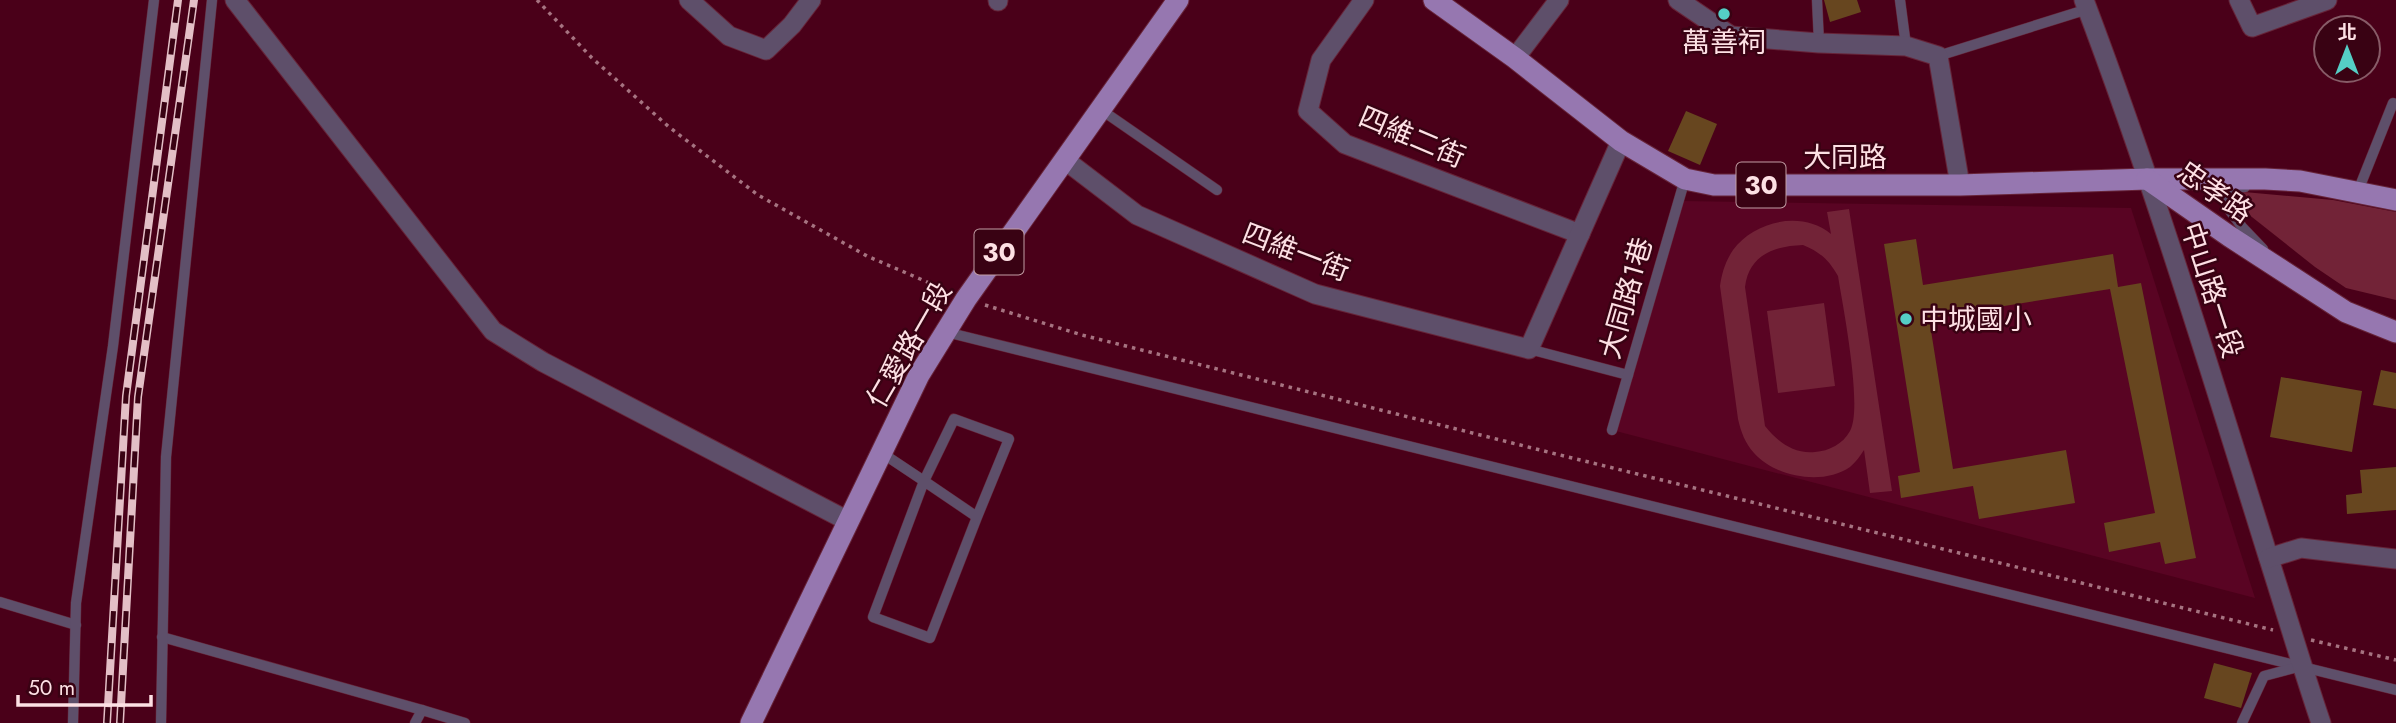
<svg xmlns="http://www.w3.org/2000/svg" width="2396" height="723" font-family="Jost,'Noto Sans TC',sans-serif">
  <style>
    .built { fill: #590423 }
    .green { fill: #722337; fill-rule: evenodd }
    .building { fill: #67461f }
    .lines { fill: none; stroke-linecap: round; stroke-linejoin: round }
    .service-casing { stroke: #672439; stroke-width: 11 }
    .minor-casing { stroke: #672439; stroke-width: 21 }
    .primary-casing { stroke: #672439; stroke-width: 23 }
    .path { stroke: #a67381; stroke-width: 3.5; stroke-dasharray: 3.5 5; stroke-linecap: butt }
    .service { stroke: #5e4f6a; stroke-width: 10 }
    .minor { stroke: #5e4f6a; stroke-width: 19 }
    .primary { stroke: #9677b0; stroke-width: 21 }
    .rail-casing { stroke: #e3bfc6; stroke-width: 8 }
    .rail { stroke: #390213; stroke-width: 5; stroke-dasharray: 16; stroke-linecap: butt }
    .poi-dot { fill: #55cec5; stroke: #390213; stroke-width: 2.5 }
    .labels { text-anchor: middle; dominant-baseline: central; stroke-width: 5; stroke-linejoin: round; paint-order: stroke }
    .shield { fill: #390213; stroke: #c29da5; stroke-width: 2 }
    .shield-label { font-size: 26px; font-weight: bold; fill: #fde0e4 }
    .poi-label { font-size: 28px; fill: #fde0e4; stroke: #390213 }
    .street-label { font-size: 28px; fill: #fde0e4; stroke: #390213 }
  </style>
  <rect width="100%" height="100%" fill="#4a0019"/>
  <path class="built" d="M1681 201 2131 208 2255 598 1612 430Z"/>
  <g class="green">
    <path d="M2244 192 2333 200 2396 212V300L2346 288 2315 267 2238 206Z"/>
    <path d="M1849 209 1892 491 1870 493 1864 450C1860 456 1856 462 1850 467 1823 486 1775 477 1754 453 1745 443 1741 432 1738 419L1720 286C1722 273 1725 262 1733 250 1754 221 1802 210 1831 234L1827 212ZM1803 245C1820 252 1829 260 1838 276 1843 307 1863 408 1850 431 1843 444 1829 451 1815 452 1793 454 1778 442 1765 426L1745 287C1749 255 1774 246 1803 245Z"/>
    <path d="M1824 303 1835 386 1778 393 1767 311Z"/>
  </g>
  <g class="building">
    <path d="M1824 0H1857L1861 12 1830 22Z"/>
    <path d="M1686 111 1717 124 1700 165 1668 151Z"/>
    <path d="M1916 239 1923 285 2113 254 2118 287 2141 283 2196 558 2165 564 2160 542 2109 552 2104 523 2155 513 2110 289 1929 318 1953 469 2066 450 2075 503 1979 519 1973 486 1901 498 1898 476 1920 472 1884 244Z"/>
    <path d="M2381 370 2396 373V409L2373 405Z"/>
    <path d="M2281 377 2362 391 2352 452 2270 437Z"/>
    <path d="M2396 467V510L2347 514 2346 495 2362 493 2360 470Z"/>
    <path d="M2214 663 2252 673 2241 708 2204 698Z"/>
  </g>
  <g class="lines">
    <defs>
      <g id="service">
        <path d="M1817 0 1819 43"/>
        <path d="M1900 0 1906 46"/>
        <path d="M1938 56 2088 9"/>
        <path d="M1100 109 1217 190"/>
        <path d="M2245 187 2235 188 2229 194 2228 208 2242 227 2263 249"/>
        <path d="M2358 191 2393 103"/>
        <path d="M946 332 2396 690"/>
        <path d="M1529 349 1628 375"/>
        <path d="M1612 430 1685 179"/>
        <path d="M882 453 924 481 873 617 930 638 977 517 924 481 954 419 1009 439 977 517"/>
        <path d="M0 602 76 625"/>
        <path d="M162 637 422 710"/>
        <path d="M73 723 76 603 113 346 154 0"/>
        <path d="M161 723 166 457 212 0"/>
        <path d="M415 723 422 710 465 723"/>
        <path d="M2242 723 2264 676 2298 667"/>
      </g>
      <g id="minor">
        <path d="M235 0 493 331 543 362 848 521"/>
        <path d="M689 0 729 36 766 50 792 25 811 0"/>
        <path d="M1364 0 1321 60 1308 111 1345 144 1580 234"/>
        <path d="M1678 0 1731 36 1819 43 1906 46 1938 56 1960 185"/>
        <path d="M2084 0C2153 182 2210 370 2268 556 2286 612 2302 667 2321 723"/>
        <path d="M2239 0 2252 27 2327 0"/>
        <path d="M998 1V0"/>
        <path d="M1515 58 1559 0"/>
        <path d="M1065 160 1137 215 1315 294 1529 349 1621 141"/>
        <path d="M2269 558 2301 548 2396 559"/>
      </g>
      <g id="primary">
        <path d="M1434 0 1515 58 1621 141 1685 179 1714 185H1960L2147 179H2265L2300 181 2396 200"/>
        <path d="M2147 179 2229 236 2346 312 2396 332"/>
        <path d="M751 723 919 375 966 299 1178 0"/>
      </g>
    </defs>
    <use href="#service" class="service-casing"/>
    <use href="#minor" class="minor-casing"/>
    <use href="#primary" class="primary-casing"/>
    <g class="path">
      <path d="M537 0 592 58 669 127 758 195 867 256 948 291"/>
      <path d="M985 305 1082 335 1560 455 2273 630"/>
      <path d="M2311 640 2396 660"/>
    </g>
    <use href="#service" class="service"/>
    <use href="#minor" class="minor"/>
    <use href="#primary" class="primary"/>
    <defs>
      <g id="rail">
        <path d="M107 723 126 396 178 0"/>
        <path d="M120 723 138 397 194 0"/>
      </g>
    </defs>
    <use href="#rail" class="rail-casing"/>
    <use href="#rail" class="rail"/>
  </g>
  <g class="poi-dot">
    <circle cx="1724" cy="14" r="7"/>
    <circle cx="1906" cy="319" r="7"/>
  </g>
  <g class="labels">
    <g class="shield">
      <rect x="1736.5" y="162.5" width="49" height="45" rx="5"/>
      <rect x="974.5" y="229.5" width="49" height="45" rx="5"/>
    </g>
    <g class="shield-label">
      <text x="1761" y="185">30</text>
      <text x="999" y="252">30</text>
    </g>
    <g class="poi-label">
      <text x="1724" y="42">萬善祠</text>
      <text x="1920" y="319" text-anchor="start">中城國小</text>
    </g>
    <g class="street-label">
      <text transform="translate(1412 137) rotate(23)">四維二街</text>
      <text x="1845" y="157">大同路</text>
      <text transform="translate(2215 192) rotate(35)">忠孝路</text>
      <text transform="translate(1296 252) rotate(21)">四維一街</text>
      <text transform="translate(2212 290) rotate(72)">中山路一段</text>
      <text transform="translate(1626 298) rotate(-74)">大同路1巷</text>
      <text transform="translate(909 345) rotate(-60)">仁愛路一段</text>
    </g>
  </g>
  <g transform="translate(2347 49)"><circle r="33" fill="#390213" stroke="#875b67" stroke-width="2"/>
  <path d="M0-5L12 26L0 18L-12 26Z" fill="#55cec5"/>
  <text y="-10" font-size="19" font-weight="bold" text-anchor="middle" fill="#fde0e4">北</text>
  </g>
  <path d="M18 695v10h133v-10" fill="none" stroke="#fde0e4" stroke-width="3.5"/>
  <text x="28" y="695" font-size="21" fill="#fde0e4" stroke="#390213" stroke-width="5" paint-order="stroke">50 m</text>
</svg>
